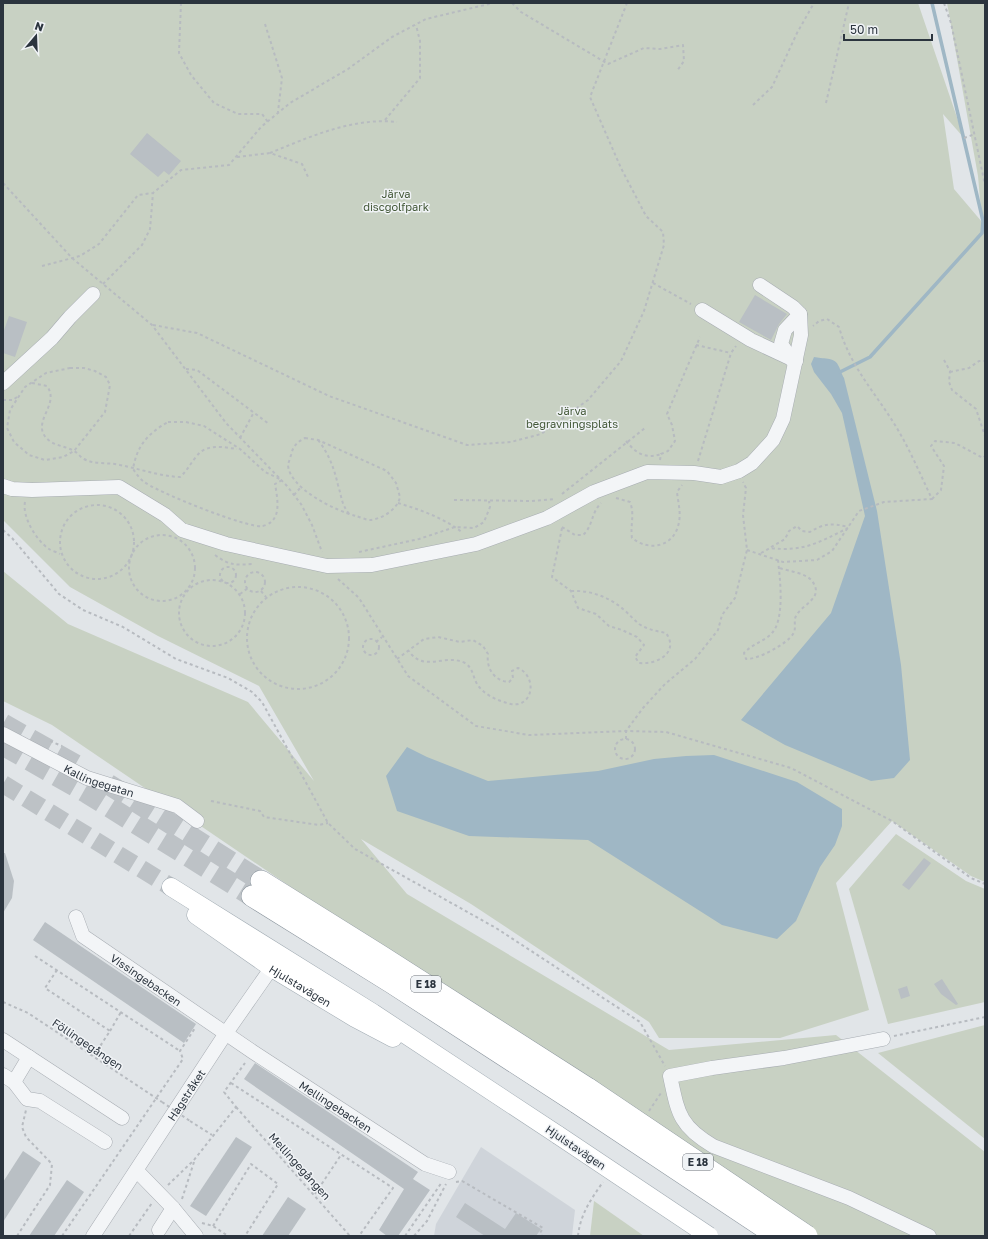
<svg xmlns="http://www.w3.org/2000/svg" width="988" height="1239" font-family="'Golos Text',sans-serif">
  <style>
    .built { fill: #cfd4da }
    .green { fill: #c8d1c3 }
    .water { fill: #9fb7c5 }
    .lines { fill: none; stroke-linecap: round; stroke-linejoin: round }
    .stream { stroke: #9fb7c5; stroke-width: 3.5 }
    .building { fill: #b9bfc4 }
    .major-tunnel { stroke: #bdc2c6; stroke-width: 18; stroke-dasharray: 18 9; stroke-linecap: butt }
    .highway-tunnel { stroke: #bdc2c6; stroke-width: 21; stroke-dasharray: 21 10; stroke-linecap: butt }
    .minor-casing { stroke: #a7acb2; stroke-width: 15 }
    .major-casing { stroke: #a1abb3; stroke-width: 19 }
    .highway-casing { stroke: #8a949d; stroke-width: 22 }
    .path { stroke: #b7bbc0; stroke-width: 2; stroke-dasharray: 3 3; stroke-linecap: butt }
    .minor { stroke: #f3f5f7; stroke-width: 14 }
    .major { stroke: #fff; stroke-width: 18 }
    .highway { stroke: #fff; stroke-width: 21 }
    .major-bridge-casing { stroke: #a1abb3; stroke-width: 19; stroke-linecap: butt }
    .highway-bridge-casing { stroke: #8a949d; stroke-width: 22; stroke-linecap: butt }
    .path-bridge { stroke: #b7bbc0; stroke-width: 2; stroke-dasharray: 3 3; stroke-linecap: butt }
    .major-bridge { stroke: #fff; stroke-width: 18 }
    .highway-bridge { stroke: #fff; stroke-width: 21 }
    .labels { text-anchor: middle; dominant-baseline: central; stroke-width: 3; stroke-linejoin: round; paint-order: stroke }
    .shield { fill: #f0f3f6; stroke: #666d75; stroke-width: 1 }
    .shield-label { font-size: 10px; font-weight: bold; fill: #2b343e }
    .park-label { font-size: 11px; fill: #445939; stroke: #f0f3f6 }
    .street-label { font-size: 11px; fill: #2b343e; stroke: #f0f3f6 }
  </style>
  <rect width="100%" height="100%" fill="#e1e5e8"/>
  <path class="built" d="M481 1147 575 1210 572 1236H434L436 1224Z"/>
  <g class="green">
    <path d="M3 3H918L964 138 943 114 954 189 982 222 978 176 947 3H985V882L971 876 892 821 836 883 869 1010 780 1038H659L649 1022 471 904 361 839 407 894 669 1050 836 1035 985 1152V1236H802L643 1126 52 725 3 701V571L68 624 248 702 314 781 259 686 158 636 70 587 3 520Z"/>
    <path d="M896 834 966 881 985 889V1002L888 1024 849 889Z"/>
    <path d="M985 1025V1139L878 1053Z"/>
    <path d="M594 1201 644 1236H590Z"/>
  </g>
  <g class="water">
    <path d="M814 357C822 359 835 357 838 365 841 370 841 373 844 378L877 511 901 665 910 760 894 778 871 781 785 745 741 720 831 613 865 516 842 413 831 394 814 372 811 364Z"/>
    <path d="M407 747 427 757 488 781 598 771 654 759 686 756 714 755 797 782 842 809V826L835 845 820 867 796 921 777 939 722 925 588 840 469 836 397 811 386 776Z"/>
  </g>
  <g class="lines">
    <path class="stream" d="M840 372 870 357 982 233 983 221 932 3"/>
  </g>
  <g class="building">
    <path d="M147 133 181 161 169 175 164 171 158 177 130 154Z"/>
    <path d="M755 295 787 314 779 324 771 340 739 322Z"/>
    <path d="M9 316 27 322 15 357 3 353V333Z"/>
    <path d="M3 853H5L14 881 12 898 3 913Z"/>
    <path d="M924 858 931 863 909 890 902 885Z"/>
    <path d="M45 922 196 1024 184 1043 33 940Z"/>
    <path d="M942 979 958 1004 956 1005 941 994 934 984Z"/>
    <path d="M907 986 910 996 901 999 898 989Z"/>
    <path d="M255 1063 418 1172 413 1179 430 1190 398 1236H387L379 1230 404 1189 244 1079Z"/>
    <path d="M236 1137 252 1147 206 1216 190 1206Z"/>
    <path d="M23 1151 41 1163 3 1222V1182Z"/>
    <path d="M67 1180 84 1192 54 1236H29Z"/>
    <path d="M288 1197 306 1209 288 1236H262Z"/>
    <path d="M465 1203 505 1229 516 1213 541 1229 536 1236H485L456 1217Z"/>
  </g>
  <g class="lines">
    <path class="major-tunnel" d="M3 784 171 887"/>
    <g class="highway-tunnel">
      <path d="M3 724 76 765"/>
      <path d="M3 745 87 793 252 896"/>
      <path d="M108 784 261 881"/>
    </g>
    <defs>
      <g id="minor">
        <path d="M702 310 751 340 796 361"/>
        <path d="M792 360 781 344 785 330 800 314"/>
        <path d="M3 383 52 338 70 317 93 294"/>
        <path d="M3 486 12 489 32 490 119 487 165 515 182 530 226 544 327 566 372 565 476 544 547 518 594 492 647 472 694 473 721 477 739 471 752 463 773 440 783 419 801 335 800 314 793 307 760 285"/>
        <path id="s1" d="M3 734 87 778 177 806 197 821"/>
        <path id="s2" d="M76 917 83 936 253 1052 425 1164 449 1172"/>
        <path d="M883 1039 784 1058 712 1068 670 1076C678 1113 679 1126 713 1146L849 1198 929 1236"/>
        <path d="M3 1040 122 1118"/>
        <path d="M3 1075 14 1082 27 1099 40 1101 105 1142"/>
        <path d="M14 1082 29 1057"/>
        <path d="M137 1171 173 1208 196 1236"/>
        <path d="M159 1230 173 1208"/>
        <path id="s3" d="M93 1236 226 1033 277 960"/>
      </g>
      <g id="major">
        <path d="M171 887 373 1013 558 1135"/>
        <path id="s4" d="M196 915 272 968 355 1018 393 1038"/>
      </g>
      <g id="highway">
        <path d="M261 881 381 956 589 1089"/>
        <path d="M252 896 392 983 577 1103"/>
      </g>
    </defs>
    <use href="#minor" class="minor-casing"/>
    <use href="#major" class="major-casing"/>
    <use href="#highway" class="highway-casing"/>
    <g class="path">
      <path d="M181 3 179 53 191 75 214 103 238 114H262L268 122"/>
      <path d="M512 3 521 12 608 64 644 48 660 49 683 45 684 61 677 71"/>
      <path d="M944 3 951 23 985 185"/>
      <path d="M265 24 282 78 278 112"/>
      <path d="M826 103 849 3"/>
      <path d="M753 105 772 87 797 33 814 3"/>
      <path d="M385 120 420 78V41L416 25"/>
      <path d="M964 138 975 134"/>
      <path d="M270 153C309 137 354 117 397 122"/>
      <path d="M237 157 270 153 302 164 309 179"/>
      <path d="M3 183 72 258 152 325 226 423 287 486 301 504 312 525 322 552"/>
      <path d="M42 266 80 256 99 244 138 195 153 193 181 170 229 165 261 127 290 103 348 69 392 37 426 19 493 3"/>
      <path d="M653 283 691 304"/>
      <path d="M103 284 142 245 150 229 153 193"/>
      <path d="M153 325 197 333 329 396 467 445 511 442 541 434 588 400 621 361 644 311 664 245 663 232 646 216 621 168 590 97 627 3"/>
      <path d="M696 345 731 353"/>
      <path d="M944 360 950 371 949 382 952 390 976 409 985 436"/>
      <path d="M70 368H84L95 371 106 377 110 385 105 412 74 451 63 457 45 460 29 455 14 442 7 428 10 410 25 387 46 373Z"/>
      <path d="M186 369 197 370 269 424"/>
      <path d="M950 372 969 368 979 361H985"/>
      <path d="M32 383 47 386C59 403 37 417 43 433 49 446 64 445 74 451 78 453 80 457 84 459 95 465 108 462 120 465 140 469 159 476 180 477 187 471 190 464 196 457 206 443 222 447 237 449"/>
      <path d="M3 400H13L17 397"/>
      <path d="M168 422H186L204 426 240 449 265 472 282 480 275 484C277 496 281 514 271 522 269 524 264 526 262 526 249 529 154 491 143 481 139 478 136 473 133 469 137 446 147 434 168 422Z"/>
      <path d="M240 438 254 412"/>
      <path d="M305 438 318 440 387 471 396 483 400 497C398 509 382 519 370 520 366 520 360 517 356 516 336 511 288 488 288 464 289 462 290 458 291 455 293 446 297 442 305 438Z"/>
      <path d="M318 440C329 454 334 468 338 485 342 498 341 503 349 514"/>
      <path d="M626 441C637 454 645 459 661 454"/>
      <path d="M660 460 661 454 668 451 675 441 672 425 667 414 700 337"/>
      <path d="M698 461 731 353 736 346"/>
      <path d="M562 494 645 428"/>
      <path d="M294 495 301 487"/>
      <path d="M616 498 630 502C635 515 630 525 632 538 649 552 675 547 679 522 681 512 678 502 677 492L682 485"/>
      <path d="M932 499 941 490 944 466 931 446 935 441 955 443 983 458 985 456"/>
      <path d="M454 500 531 501 555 499"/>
      <path d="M25 502C22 517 36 540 49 549 52 551 57 552 60 554"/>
      <path d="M398 503C421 510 444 518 463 533"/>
      <circle cx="97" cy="542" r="37"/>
      <path d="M562 527 575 535H583C593 526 591 513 601 503"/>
      <path d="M562 528 552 577 571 591 578 608 596 614 609 626 622 630 637 637 644 645 635 657 639 663C656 665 680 653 666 633 657 631 648 630 639 624 634 620 629 614 623 609 609 597 590 590 571 591"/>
      <path d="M3 530 12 538 59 594 83 610 123 627 176 659 228 678 252 692 262 702 328 823 355 849 496 928 640 1022 665 1066"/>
      <circle cx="162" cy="568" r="33"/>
      <path d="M771 547 785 539 789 531 797 526 802 531 810 532C824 523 833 523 848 527"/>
      <path d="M747 550 783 562 817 560 832 551 859 511 884 502 932 499C921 476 911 452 898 430 877 394 851 369 839 327L827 319 819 321 813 326"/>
      <path d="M359 552 419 539 455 527 474 528 484 522 490 507 489 501"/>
      <path d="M761 553 770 548C803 552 818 543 848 528"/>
      <path d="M215 555C230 566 235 565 253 564"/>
      <path d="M778 560C780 578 785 619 772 633 765 641 752 644 744 653L746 659C757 660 787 644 793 634 797 628 793 621 796 616 802 604 825 598 812 581 806 573 789 571 779 568"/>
      <circle cx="228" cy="575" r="8"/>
      <circle cx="255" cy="582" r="10"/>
      <path d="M338 579 359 598 408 676 476 726 529 735 626 731 666 732 791 768 892 821 971 878 985 884"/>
      <circle cx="212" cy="613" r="33"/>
      <circle cx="298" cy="638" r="51"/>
      <path d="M261 591 266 597"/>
      <path d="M240 594 248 588"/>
      <circle cx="371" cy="647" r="8"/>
      <path d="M376 642 382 637"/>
      <path d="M397 659 424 639 438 637 460 642 473 640 483 646 488 654C486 668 494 681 509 682L513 678 512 671 518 668C538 677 533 708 511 704 498 701 484 695 477 684 473 677 473 668 465 663 446 653 423 673 409 651"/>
      <path d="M626 739V731L643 708 665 684 695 659 718 630 722 615 735 598 747 550 743 515 746 488 743 482"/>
      <circle cx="625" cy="749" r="10"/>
      <path d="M50 741 62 746"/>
      <path d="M211 801 260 811 264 817 319 825 328 823"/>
      <path d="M35 956 180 1051"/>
      <path d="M57 970 45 988 110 1031 93 1057"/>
      <path d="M3 1002 28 1013 162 1102"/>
      <path d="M110 1031 121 1012"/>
      <path d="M894 1036 985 1017"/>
      <path d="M231 1083 393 1188 359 1236"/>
      <path d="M236 1107 350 1236"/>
      <path d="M649 1111 661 1093"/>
      <path d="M190 1121 212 1135"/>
      <path d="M456 1182 462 1181 543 1228 540 1233 542 1236"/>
      <path d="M168 1185 194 1160 236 1107 224 1092 245 1063"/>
      <path d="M315 1194 341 1155"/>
      <path d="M182 1199 194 1162"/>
      <path d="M202 1223 213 1226 228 1236"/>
      <path d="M213 1226 251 1164 278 1184 245 1236"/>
      <path d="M17 1236 50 1185 52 1164 26 1137 22 1127 26 1110"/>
      <path d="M62 1236 183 1059 180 1051 195 1028"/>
      <path d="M129 1236 152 1203"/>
      <path d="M405 1236 442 1182"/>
      <path d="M414 1236 427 1221 446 1184"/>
      <path d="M578 1236C580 1215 591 1199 603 1182"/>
    </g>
    <use href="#minor" class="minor"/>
    <use href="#major" class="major"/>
    <use href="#highway" class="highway"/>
    <defs>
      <path id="major-bridge" d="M558 1135 709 1236"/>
      <g id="highway-bridge">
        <path d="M589 1089 807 1236"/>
        <path d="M577 1103 777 1236"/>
      </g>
    </defs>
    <use href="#major-bridge" class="major-bridge-casing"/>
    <use href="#highway-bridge" class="highway-bridge-casing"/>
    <path class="path-bridge" d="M162 1102 190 1121"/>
    <use href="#major-bridge" class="major-bridge"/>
    <use href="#highway-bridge" class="highway-bridge"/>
  </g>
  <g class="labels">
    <g class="shield">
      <rect x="411" y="976" width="30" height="16" rx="3"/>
      <rect x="683" y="1154" width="30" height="16" rx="3"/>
    </g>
    <g class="shield-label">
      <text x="426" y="984">E 18</text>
      <text x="698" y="1162">E 18</text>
    </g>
    <g class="park-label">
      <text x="396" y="193">Järva<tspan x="396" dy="13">discgolfpark</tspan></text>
      <text x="572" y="410">Järva<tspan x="572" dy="13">begravningsplats</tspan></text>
    </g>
    <g class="street-label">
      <text stroke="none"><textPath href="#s1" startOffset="107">Kallingegatan</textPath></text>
      <text stroke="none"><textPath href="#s2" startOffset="97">Vissingebacken</textPath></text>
      <text stroke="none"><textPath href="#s4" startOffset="126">Hjulstavägen</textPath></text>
      <text transform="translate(88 1044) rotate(34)">Föllingegången</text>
      <text stroke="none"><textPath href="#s3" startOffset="169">Hagstråket</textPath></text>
      <text stroke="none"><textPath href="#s2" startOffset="325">Mellingebacken</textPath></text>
      <text transform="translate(576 1147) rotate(34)">Hjulstavägen</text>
      <text transform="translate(300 1166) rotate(48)">Mellingegången</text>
    </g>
  </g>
  <rect width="988" height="1239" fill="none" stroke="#2b343e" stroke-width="8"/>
  <g transform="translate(36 36) rotate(19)" stroke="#f0f3f6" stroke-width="3" paint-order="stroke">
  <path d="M0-3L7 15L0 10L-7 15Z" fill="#2b343e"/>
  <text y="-6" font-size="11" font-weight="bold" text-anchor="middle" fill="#2b343e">N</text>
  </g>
  <path d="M844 34v6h88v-6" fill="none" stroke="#2b343e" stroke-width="2"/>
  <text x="850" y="34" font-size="12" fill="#2b343e" stroke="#f0f3f6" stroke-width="3" paint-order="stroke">50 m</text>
</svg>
